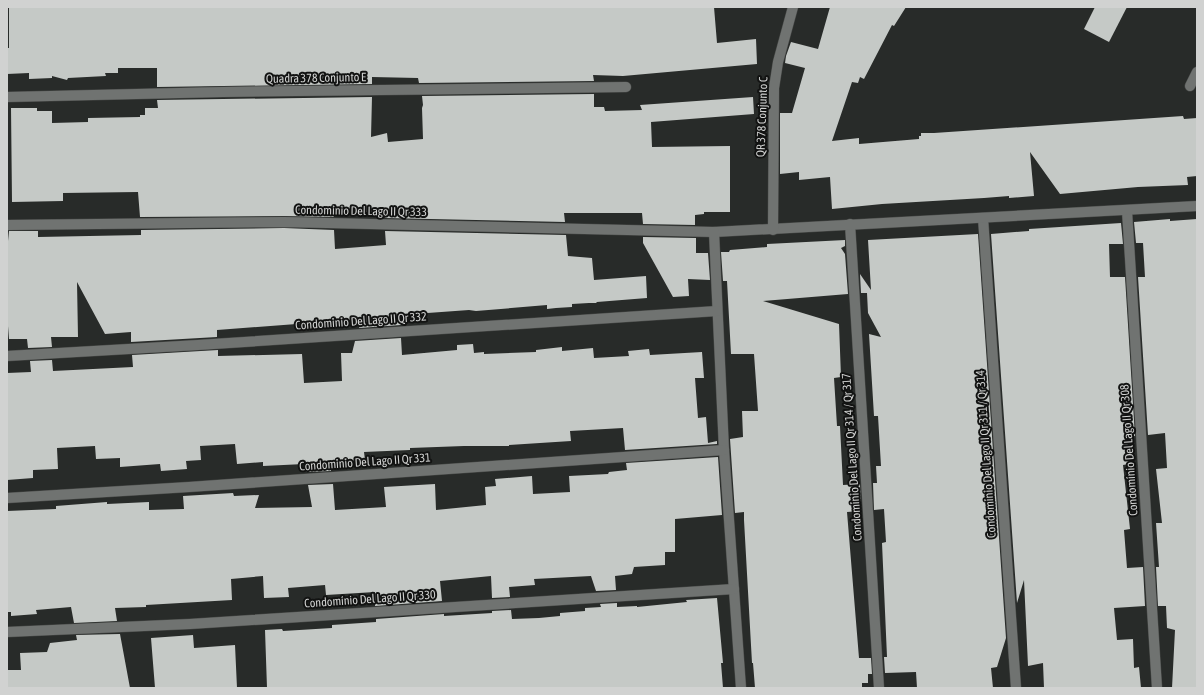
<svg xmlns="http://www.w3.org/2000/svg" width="1204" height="695" font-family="'Asap Condensed',sans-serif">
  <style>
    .building { fill: #c5c9c6 }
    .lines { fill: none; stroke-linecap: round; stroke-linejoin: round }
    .minor-casing { stroke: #474947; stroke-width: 11 }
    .minor { stroke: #707371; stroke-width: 10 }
    .labels { text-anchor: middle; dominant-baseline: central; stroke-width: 4; stroke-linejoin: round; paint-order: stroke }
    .street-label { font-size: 12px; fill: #d1d2d1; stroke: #121312 }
  </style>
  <rect width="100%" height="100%" fill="#282b29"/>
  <g class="building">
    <path d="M9 7H714L717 43 756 39 757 64 623 76 593 75 594 81 419 83 418 78 372 77V84L157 87V68H118V73H105L106 76 68 78 67 80 52 76V78L29 79V73L7 74V48H9Z"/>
    <path d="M830 7H906L894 26 892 25 864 79 860 77 858 83 852 82 832 141 859 138V144L919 139V136H921V133H934L1183 116 1184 119 1197 118V176L1187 177 1188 185 1138 187 1060 194 1030 152 1034 196 1009 198V196L984 198 882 204 832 209 830 177 799 180V172L780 174V113H792L805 68 785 63 786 56 791 42 818 49Z"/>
    <path d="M1095 7H1127L1109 42 1084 29Z"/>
    <path d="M594 94V107H604L605 111 642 110 640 105 753 97 754 114 651 122 652 147 730 146V212H704V214L695 215V225L643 224 642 213H564L565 222 385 218 384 212H334V217L284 216 140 217 138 192 63 193V201L12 202 11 108H37V111H52V123L88 122V118L140 117V115H145V108H158L157 100 372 97 371 137 387 133 388 142 423 139 422 108 423 105 422 96Z"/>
    <path d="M1170 219V221L1197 219V688H1172L1175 630 1167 628 1166 606H1158L1156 567H1159L1156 523H1162L1156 469 1167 468 1165 433 1148 435 1138 277H1145L1143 243H1136L1134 222Z"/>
    <path d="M1121 223 1123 244H1109L1110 277H1125L1135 436 1127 437 1129 464 1123 465 1130 529 1124 530 1127 568 1143 567 1145 606 1114 608 1117 640 1133 639 1134 668 1139 667 1141 688H1044L1043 663 1028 666 1024 580 1017 603 991 234 1029 231V229Z"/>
    <path d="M284 228 334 230 335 249 386 245 385 231 566 235 568 256 592 258 594 280 646 276 647 298 597 302 596 303H589L572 304V307L556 308 547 309V305L476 311 469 310 400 315 401 325 359 328 362 319 217 330V337L131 342V332L105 334 77 282 78 337H51L52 347 28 348 27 339H9L7 313V241H8L9 231H38V237L141 235V230Z"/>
    <path d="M978 234 1006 638 997 667 991 668 993 688H917L916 672 885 673 884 657H887L882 543 886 542 884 509 874 510 873 483H877L876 466H881L878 416H874L869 334 881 337 868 313 867 293H861L860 274 871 290 868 240Z"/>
    <path d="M643 237 696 238V253H708L710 280 688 279 689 296 673 297 643 243Z"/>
    <path d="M845 240V246L841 248 845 254 848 294 763 301 839 324 841 377 834 378 837 426H840L843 485 860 484 861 511 847 512 859 658H871L872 674H868V683H862V688H755L753 663H752L744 520V512L735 513 730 439 743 437 742 411H758L754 354H731L727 281H723L721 252H729L730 250 767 247V244Z"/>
    <path d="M401 338 402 355 457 350V345L473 344 474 353 484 352V354L536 352V350L562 347V351L593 348 594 358 629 356 628 351 649 349 650 355 702 352 704 378H695L698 418 706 417 708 443 717 441V444L625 450 623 428 570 431 571 441 509 445V446H464L410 448V450L364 452 365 460 329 462 331 471 306 472 304 464 263 466V462L237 464 235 444 200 446 201 460 186 461 187 469 161 471 160 464 120 467V458L96 459 95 446 57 448 58 469 33 470V478L7 480V373L31 372 30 361 52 360 53 371 133 367 132 355 218 350V356L302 354 304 383 342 381 341 353H352L355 341Z"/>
    <path d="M718 457 722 515 675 519V552H665V565L634 567 632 574 615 576 616 590 596 591 591 576 534 579 535 585 509 587 510 597 492 598 491 576 440 581 442 601 375 606V592L326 595 325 585 288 588 289 597 264 598 263 576 231 579 232 600 146 605V607L115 608 117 621 74 623 71 607 36 610 37 614 11 616V612H7V511L56 509V506L107 502V504L149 502V510L184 509 183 496 233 493 234 496 259 495 255 508 312 507 308 485 333 484 335 510 386 507 384 487 435 484 436 510 486 505 485 487 496 486 495 479 532 476 533 494 570 492 569 476 608 474 609 472 627 470 626 463Z"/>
    <path d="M717 598 723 663H721L723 688H267L265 630 282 629 283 631 332 628V625L376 622V619L444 614V616L492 613V611L511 610 512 619 539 618 560 616V613L585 611V608L601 607 600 604 617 603V607L637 606V607L687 602 686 600Z"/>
    <path d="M120 634 130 688H45V687L36 688H7V670H21L20 653 47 652 50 643 77 640 76 635Z"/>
    <path d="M193 635 194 648 235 645 237 688H155L151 638Z"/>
  </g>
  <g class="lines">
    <defs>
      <g id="minor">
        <path d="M1190 86 1197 72"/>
        <path d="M7 97 223 92 626 87"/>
        <path d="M1127 211 1157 688"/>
        <path d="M983 218 1016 688"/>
        <path d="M850 224 879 688"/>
        <path d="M7 225 284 222 714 232 1197 206"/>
        <path d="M773 230 774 88 778 62 793 7"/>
        <path d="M714 232 724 450 741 688"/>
        <path d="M7 356 198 345 717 311"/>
        <path d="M7 498 189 487 724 450"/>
        <path d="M7 632 190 624 734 589"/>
      </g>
    </defs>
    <use href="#minor" class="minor-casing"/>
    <use href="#minor" class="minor"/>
  </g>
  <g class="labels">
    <g class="street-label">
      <text transform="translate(316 78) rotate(-1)">Quadra 378 Conjunto E</text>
      <text transform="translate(762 117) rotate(-88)">QR 378 Conjunto C</text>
      <text transform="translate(361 211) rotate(1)">Condomínio Del Lago II Qr 333</text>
      <text transform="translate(361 321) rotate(-4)">Condomínio Del Lago II Qr 332</text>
      <text transform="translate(1129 450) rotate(-94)">Condomínio Del Lago II Qr 308</text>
      <text transform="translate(986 454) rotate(-94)">Condomínio Del Lago II Qr 311 / Qr 314</text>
      <text transform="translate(852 457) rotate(-94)">Condomínio Del Lago II Qr 314 / Qr 317</text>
      <text transform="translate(365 462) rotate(-4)">Condomínio Del Lago II Qr 331</text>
      <text transform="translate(370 599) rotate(-4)">Condomínio Del Lago II Qr 330</text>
    </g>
  </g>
  <rect width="1204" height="695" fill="none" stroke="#d1d2d1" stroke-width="16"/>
</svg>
